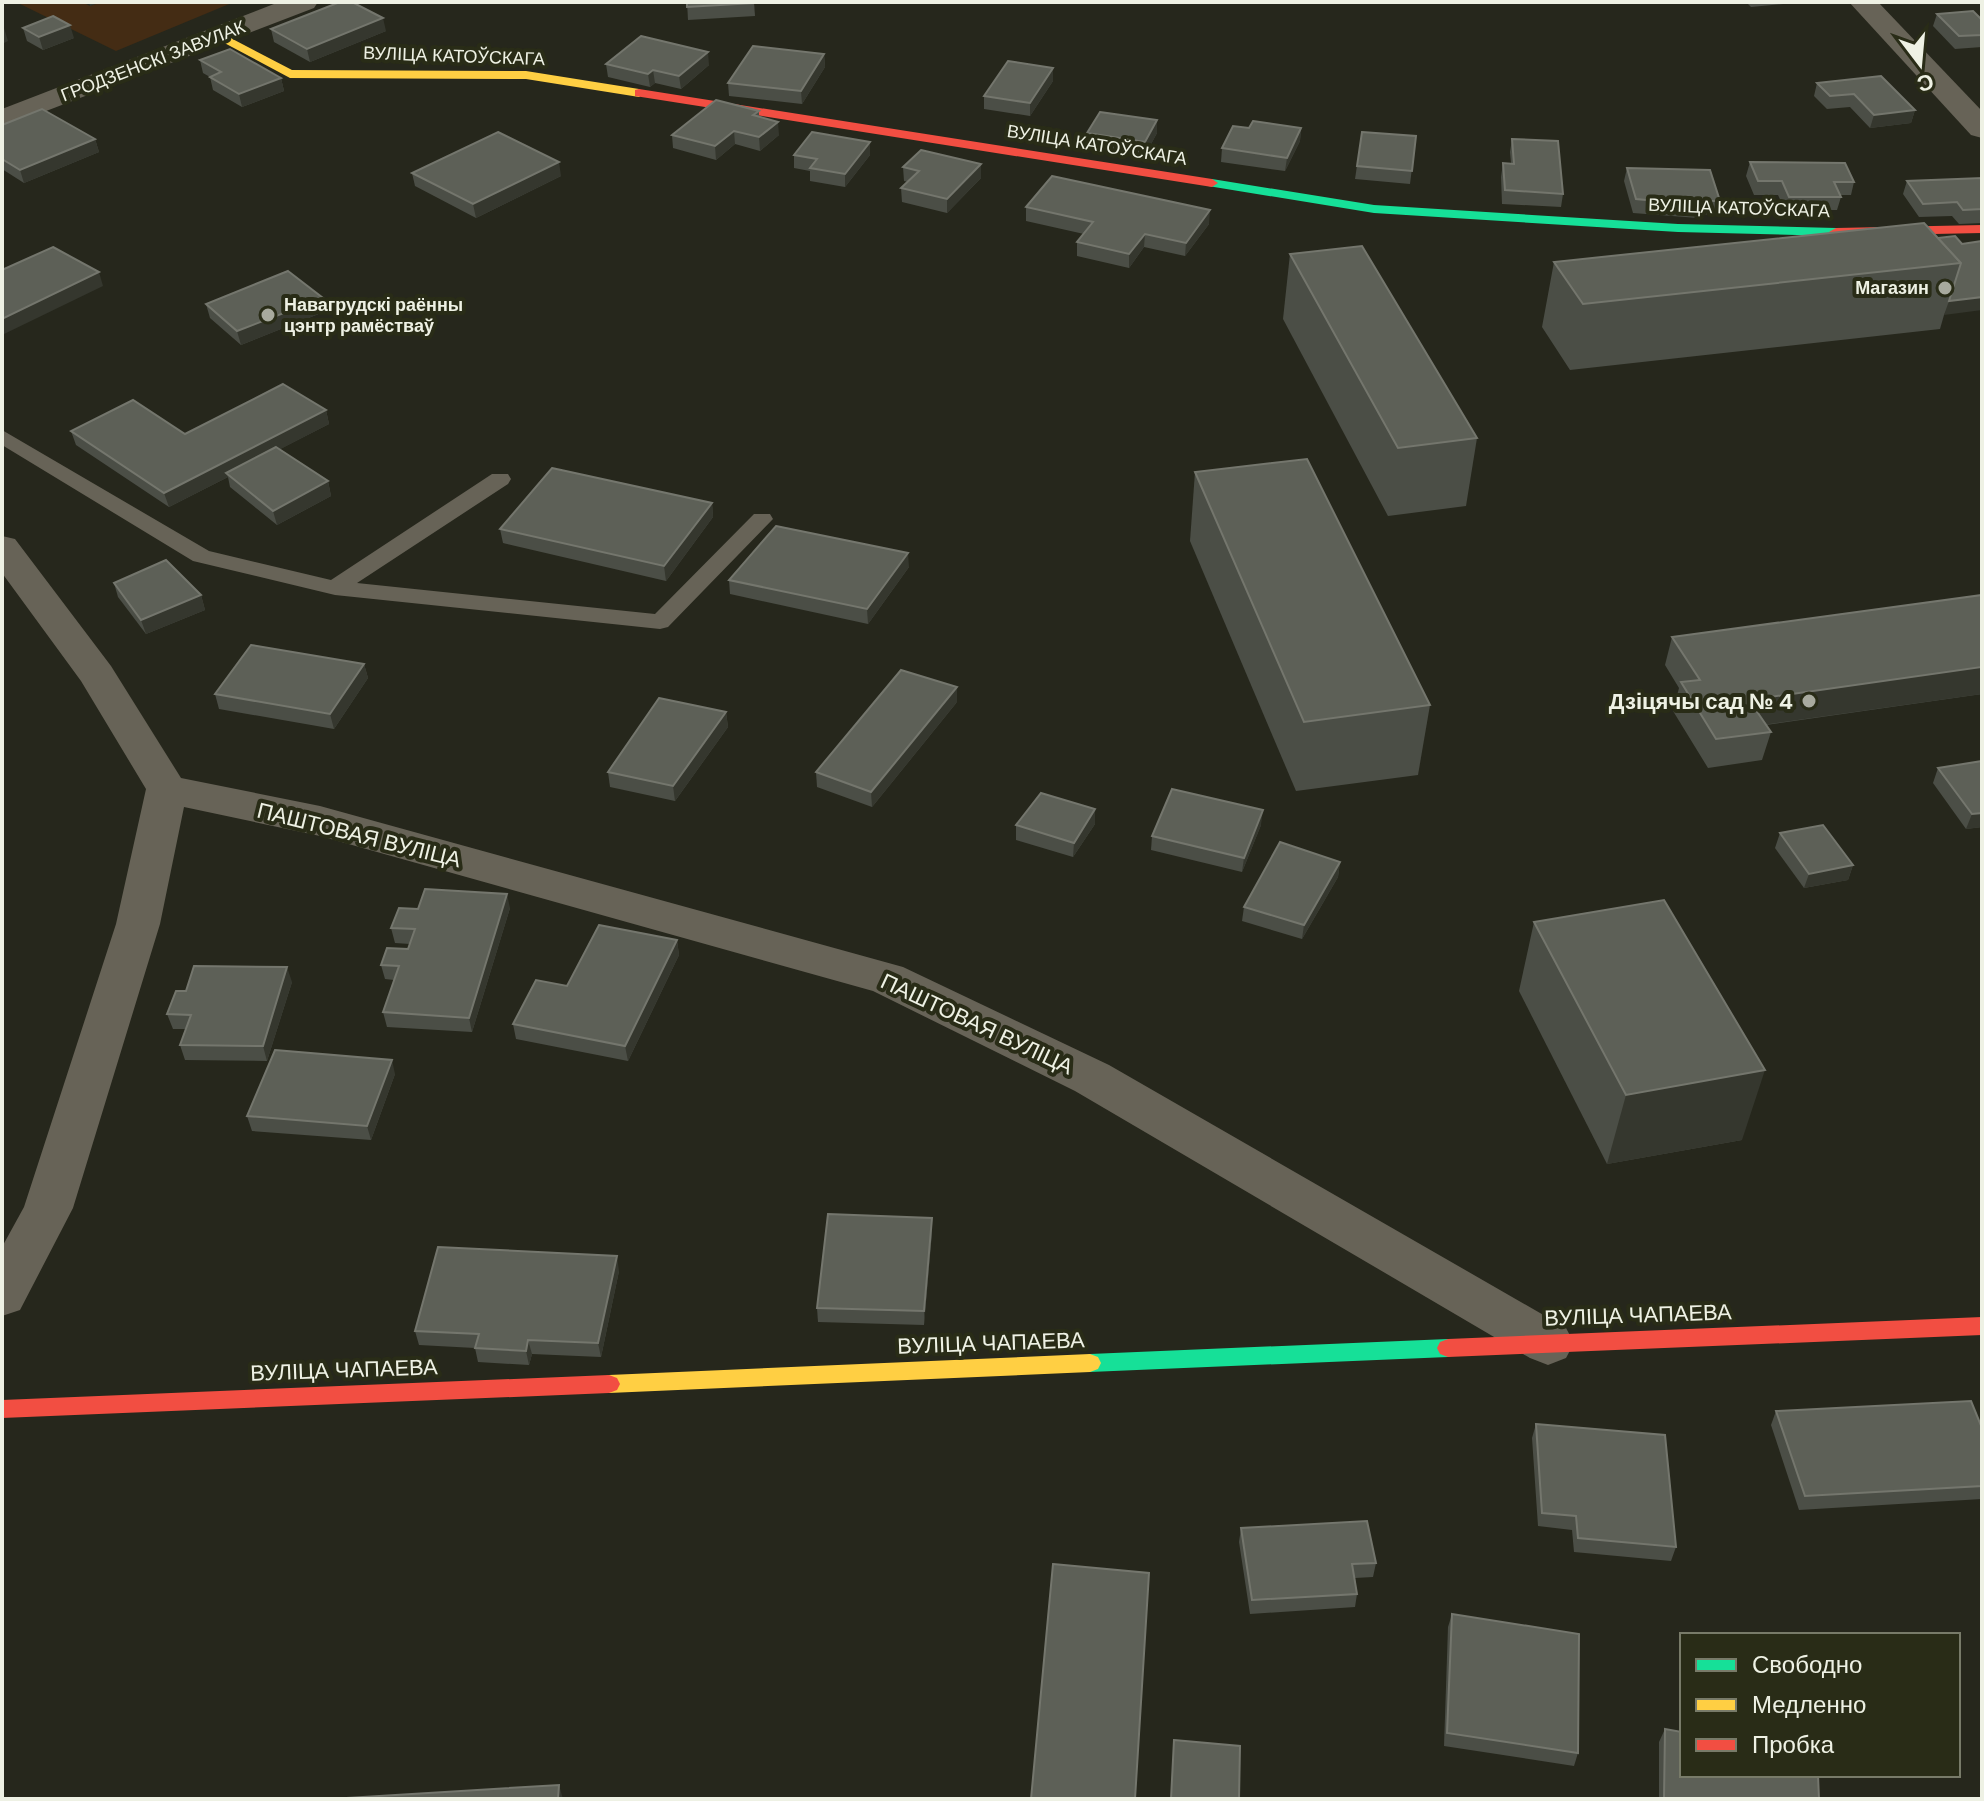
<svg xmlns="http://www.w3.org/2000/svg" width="1984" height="1801" font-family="'DM Sans',sans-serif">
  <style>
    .green { fill: #442c14 }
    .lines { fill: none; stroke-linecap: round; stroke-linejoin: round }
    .lane { fill: #676357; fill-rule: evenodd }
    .street { fill: #676357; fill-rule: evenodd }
    .fast { fill: #16e098; fill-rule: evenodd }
    .slow { fill: #ffcf43; fill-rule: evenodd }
    .jam { fill: #f24e42; fill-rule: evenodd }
    .wall { fill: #4b4e46 }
    .shaded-wall { fill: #35372e }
    .building { fill: #5d6057; stroke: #74766d; stroke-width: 2 }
    .poi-dot { fill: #a8aa9e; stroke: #292c17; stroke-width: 3 }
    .labels { text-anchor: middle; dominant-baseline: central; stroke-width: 8; stroke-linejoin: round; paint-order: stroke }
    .far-street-label { font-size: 18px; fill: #eef1e4; stroke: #292c17 }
    .far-poi-label { font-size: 18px; font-weight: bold; fill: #eef1e4; stroke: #292c17; text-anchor: end }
    .poi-label { font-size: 22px; font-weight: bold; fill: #eef1e4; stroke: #292c17; text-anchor: end }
    .street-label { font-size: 22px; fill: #eef1e4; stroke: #292c17 }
  </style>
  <rect width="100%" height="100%" fill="#26271c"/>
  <path class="green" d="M16 2H82L90 6 101 2H234L116 51Z"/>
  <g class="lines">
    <path class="lane" d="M2 430 209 551 331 580 492 474H508L511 479 508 484 357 583 655 614 754 514H770L773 519 668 627 660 629 335 595 193 561 2 445Z"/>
    <g class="street">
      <path d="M279 2H318L314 8 2 128V109Z"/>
      <path d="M1849 2H1878L1982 111V138L1971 135Z"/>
      <path d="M2 536 15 539 111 666 181 778 320 806 903 967 1109 1065 1566 1328 1574 1343 1566 1358 1548 1365 1530 1358 1075 1091 873 991 320 836 184 807 160 924 73 1208 20 1310 2 1316V1247L24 1207 116 924 146 789 81 681 2 573Z"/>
    </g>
    <g class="fast">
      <path d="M1212 179 1374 205 1678 224 1836 228 1843 232 1836 236 1678 232 1374 213 1208 186 1206 183Z"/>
      <path d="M1448 1339 1456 1342 1459 1348 1456 1354 1448 1357 1090 1372 1082 1369 1079 1363 1082 1357 1090 1354Z"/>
    </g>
    <g class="slow">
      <path d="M215 34H223L292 70 526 71 639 89 645 93 639 97 526 79 290 78 215 38Z"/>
      <path d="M1090 1354 1098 1357 1101 1363 1098 1369 1090 1372 609 1393 601 1390 598 1384 601 1378 609 1375Z"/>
    </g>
    <g class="jam">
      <path d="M639 89 1212 179 1218 183 1212 187 635 96V90Z"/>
      <path d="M1982 225V233L1836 236 1829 232 1836 228Z"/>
      <path d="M1982 1317V1335L1448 1357 1440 1354 1437 1348 1440 1342 1448 1339Z"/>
      <path d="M609 1375 617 1378 620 1384 617 1390 609 1393 2 1418V1400Z"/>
    </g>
  </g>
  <g class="wall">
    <path d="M687 2H754L755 16 688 20Z"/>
    <path d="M1746 2H1804L1751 7Z"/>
    <path d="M1937 14 1982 20V47L1955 49 1933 26Z"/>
    <path d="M23 28 74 38 43 50 27 41Z"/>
    <path d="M271 29 386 31 310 62 274 42Z"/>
    <path d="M824 54 825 67 802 104 729 96 728 83Z"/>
    <path d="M200 60 281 78 284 91 242 107 213 90 210 77 203 73Z"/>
    <path d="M606 64 709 65 681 89 655 83 650 87 608 77Z"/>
    <path d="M1053 68V81L1030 116 984 109V96Z"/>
    <path d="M1817 83 1915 110 1911 123 1870 128 1850 107 1827 109 1814 96Z"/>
    <path d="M759 111V117L779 135 760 151 735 144 716 160 673 148 672 135Z"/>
    <path d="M1157 120V133L1145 155 1086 146 1087 133Z"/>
    <path d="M2 125 95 139 99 152 24 183 2 169Z"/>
    <path d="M1249 128H1301L1300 141 1285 171 1221 162 1222 148Z"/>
    <path d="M1362 132 1416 136 1410 184 1355 179Z"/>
    <path d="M1512 139 1563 194 1561 207 1502 204 1501 177 1503 163H1511L1510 152Z"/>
    <path d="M870 142V155L845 187 810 181V171L794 168V155Z"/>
    <path d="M1750 162 1854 182 1851 195H1840L1841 197 1837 210H1785L1778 195H1754L1746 176Z"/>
    <path d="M981 164V178L947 213 902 202 901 188 908 182 904 181 903 167Z"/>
    <path d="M1627 168 1720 201 1717 215 1699 214 1698 218 1633 213 1624 181Z"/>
    <path d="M412 173 561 176 476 218 415 186Z"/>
    <path d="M1982 178V223L1959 224 1952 216 1919 217 1903 194 1907 181Z"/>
    <path d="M1026 207 1209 224 1185 256 1144 247 1129 268 1077 256V242L1084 234 1026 221Z"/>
    <path d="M1938 238 1962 244 1982 241 1944 315 1940 329 1570 370 1542 327 1554 262Z"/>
    <path d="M1290 254 1477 438 1466 506 1388 516 1283 319Z"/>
    <path d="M206 304 326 311 241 345 210 318Z"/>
    <path d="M326 410 329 424 280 449 328 481 331 496 277 525 230 487 228 477 169 507 76 445 71 431 185 434Z"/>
    <path d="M1195 472 1430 705 1418 775 1296 791 1190 541Z"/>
    <path d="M712 503 713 517 666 581 503 543 500 529Z"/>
    <path d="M909 567 868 624 730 594 729 580Z"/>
    <path d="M114 583 201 595 205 610 146 634 118 597Z"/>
    <path d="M1982 595V694L1766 725 1771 732 1762 760 1708 768 1673 711 1679 688 1665 665 1672 637Z"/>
    <path d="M364 664 368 678 334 729 219 709 215 694Z"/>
    <path d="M957 702 872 807 817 787 816 772Z"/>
    <path d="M726 712 728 727 675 801 610 787 608 772Z"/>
    <path d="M1982 761V827L1966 829 1933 783 1938 768Z"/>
    <path d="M1095 809V824L1073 857 1016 840V825Z"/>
    <path d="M1261 825 1242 872 1151 850 1152 836Z"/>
    <path d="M1780 833 1853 865 1848 880 1804 888 1775 848Z"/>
    <path d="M1340 862 1338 877 1302 939 1242 921 1244 907Z"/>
    <path d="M510 908 472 1032 387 1027 383 1012 394 980 385 979 381 965 408 949 410 944 395 943 391 928 418 909Z"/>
    <path d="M1534 922 1742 1140 1607 1164 1519 991Z"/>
    <path d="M677 940 679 955 628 1061 516 1039 513 1024 567 986Z"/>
    <path d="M292 982 267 1061 185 1060 180 1045 186 1029H173L167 1014 186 991Z"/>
    <path d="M395 1074 371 1140 252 1131 247 1116Z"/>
    <path d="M932 1218V1232L924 1325 818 1322 817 1308Z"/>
    <path d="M619 1271 601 1357 532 1354 529 1365 478 1362 475 1348 419 1345 415 1331Z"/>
    <path d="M1776 1411 1982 1428V1499L1799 1510 1771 1425Z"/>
    <path d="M1536 1424 1676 1547 1671 1561 1574 1552 1572 1530 1538 1526 1532 1438Z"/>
    <path d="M1241 1528 1376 1563 1373 1577 1355 1578 1357 1594 1355 1607 1250 1614 1239 1542Z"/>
    <path d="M1452 1614 1578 1753 1574 1766 1444 1746 1448 1627Z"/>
    <path d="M1665 1729 1819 1799H1659V1742Z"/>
  </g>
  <g class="shaded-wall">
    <path d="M89 2H101L90 6Z"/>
    <path d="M383 18 386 31 310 62 307 49Z"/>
    <path d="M70 25 74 38 43 50 39 37Z"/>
    <path d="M4 28 8 41 2 44V29Z"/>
    <path d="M708 52 709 65 681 89 679 76Z"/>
    <path d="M824 54 825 67 802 104 801 91Z"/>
    <path d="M1053 68V81L1030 116V103Z"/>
    <path d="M653 70 655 83 650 87 648 74Z"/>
    <path d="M281 78 284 91 242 107 239 94Z"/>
    <path d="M1915 110 1911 123 1870 128 1874 115Z"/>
    <path d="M1157 120V133L1145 155V142Z"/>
    <path d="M778 122 779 135 760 151 759 137Z"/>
    <path d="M1301 128 1300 141 1285 171 1287 158Z"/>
    <path d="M734 131 735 144 716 160 715 146Z"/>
    <path d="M95 139 99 152 24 183 20 170Z"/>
    <path d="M870 142V155L845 187V174Z"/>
    <path d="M559 162 561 176 476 218 473 204Z"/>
    <path d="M981 164V178L947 213V199Z"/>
    <path d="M1210 210 1209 224 1185 256 1186 243Z"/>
    <path d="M1145 234 1144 247 1129 268V254Z"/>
    <path d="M99 272 103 286 2 335V319Z"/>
    <path d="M1982 297V310L1944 315 1949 301Z"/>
    <path d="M323 298 326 311 241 345 237 331Z"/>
    <path d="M326 410 329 424 230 475 226 473 228 477 169 507 164 493Z"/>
    <path d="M328 481 331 496 277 525 273 511Z"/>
    <path d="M712 503 713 517 666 581 664 566Z"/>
    <path d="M908 553 909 567 868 624 867 609Z"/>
    <path d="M201 595 205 610 146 634 141 620Z"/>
    <path d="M364 664 368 678 334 729 330 714Z"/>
    <path d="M1982 667V694L1741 728 1749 700Z"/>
    <path d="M957 687V702L872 807 871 792Z"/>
    <path d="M726 712 728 727 675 801 673 786Z"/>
    <path d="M1095 809V824L1073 857 1074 843Z"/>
    <path d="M1263 810 1261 825 1242 872 1244 858Z"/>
    <path d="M1982 813V827L1966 829 1972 814Z"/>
    <path d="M1340 862 1338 877 1302 939 1304 925Z"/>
    <path d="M1853 865 1848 880 1804 888 1809 874Z"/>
    <path d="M507 894 510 908 472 1032 469 1018Z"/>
    <path d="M677 940 679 955 628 1061 625 1046Z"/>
    <path d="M287 967 292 982 267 1061 263 1046Z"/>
    <path d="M392 1060 395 1074 371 1140 367 1126Z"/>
    <path d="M1765 1070 1742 1140 1607 1164 1626 1095Z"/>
    <path d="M932 1218V1232L924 1325V1311Z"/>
    <path d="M617 1256 619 1271 601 1357 598 1343Z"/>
    <path d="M528 1340 532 1354 529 1365 526 1351Z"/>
    <path d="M559 1785 563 1799H558Z"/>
  </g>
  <g class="building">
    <path d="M340 2H352L383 18 307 49 271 29Z"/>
    <path d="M687 2H754V3L687 7Z"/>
    <path d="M1973 11 1982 20V35L1959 36 1937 14Z"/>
    <path d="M53 16 70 25 39 37 23 28Z"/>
    <path d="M641 36 708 52 679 76 653 70 648 74 606 64Z"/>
    <path d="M753 46 824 54 801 91 728 83Z"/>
    <path d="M230 49 281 78 239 94 210 77 221 72 200 60Z"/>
    <path d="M1008 61 1053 68 1030 103 984 96Z"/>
    <path d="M1881 76 1915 110 1874 115 1854 94 1830 96 1817 83Z"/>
    <path d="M716 100 759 111 753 115 778 122 759 137 734 131 715 146 672 135Z"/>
    <path d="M42 109 95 139 20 170 2 159V125Z"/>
    <path d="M1100 112 1157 120 1145 142 1087 133Z"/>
    <path d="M1253 121 1301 128 1287 158 1222 148 1233 126 1249 128Z"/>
    <path d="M498 132 559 162 473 204 412 173Z"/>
    <path d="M812 132 870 142 845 174 810 168 817 159 794 155Z"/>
    <path d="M1362 132 1416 136 1412 171 1357 166Z"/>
    <path d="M1512 139 1558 141 1563 194 1505 190 1503 163 1514 164Z"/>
    <path d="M921 150 981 164 947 199 901 188 919 171 903 167Z"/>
    <path d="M1750 162 1845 163 1854 182H1834L1841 197H1789L1782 181H1758Z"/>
    <path d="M1627 168 1710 170 1720 201H1699L1701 205 1636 199Z"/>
    <path d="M1052 176 1210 210 1186 243 1145 234 1129 254 1077 242 1093 222 1026 207Z"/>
    <path d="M1982 178V209L1963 210 1957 202 1923 204 1907 181Z"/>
    <path d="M1924 223 1961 263 1583 304 1554 262Z"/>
    <path d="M1955 236 1962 244 1982 241V297L1949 301 1961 263 1938 238Z"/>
    <path d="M1362 246 1477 438 1398 448 1290 254Z"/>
    <path d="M53 247 99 272 2 319V270Z"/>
    <path d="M288 271 323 298 237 331 206 304Z"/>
    <path d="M283 384 326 410 164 493 71 431 133 400 185 434Z"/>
    <path d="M276 447 328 481 273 511 226 473Z"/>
    <path d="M1307 459 1430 705 1304 722 1195 472Z"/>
    <path d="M552 468 712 503 664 566 500 529Z"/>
    <path d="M776 526 908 553 867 609 729 580Z"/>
    <path d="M166 560 201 595 141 620 114 583Z"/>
    <path d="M1982 595V667L1749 700 1771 732 1716 739 1681 682 1700 680 1672 637Z"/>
    <path d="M251 645 364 664 330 714 215 694Z"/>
    <path d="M901 670 957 687 871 792 816 772Z"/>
    <path d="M659 698 726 712 673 786 608 772Z"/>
    <path d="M1982 761V813L1972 814 1938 768Z"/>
    <path d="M1172 789 1263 810 1244 858 1152 836Z"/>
    <path d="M1041 793 1095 809 1074 843 1016 825Z"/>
    <path d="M1823 825 1853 865 1809 874 1780 833Z"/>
    <path d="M1280 842 1340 862 1304 925 1244 907Z"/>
    <path d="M425 889 507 894 469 1018 383 1012 399 966 381 965 387 948 408 949 415 929 391 928 399 908 418 909Z"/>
    <path d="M1664 900 1765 1070 1626 1095 1534 922Z"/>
    <path d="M599 925 677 940 625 1046 513 1024 536 980 567 986Z"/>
    <path d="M194 966 287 967 263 1046 180 1045 191 1015 167 1014 176 991H186Z"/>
    <path d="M275 1050 392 1060 367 1126 247 1116Z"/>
    <path d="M828 1214 932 1218 924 1311 817 1308Z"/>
    <path d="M438 1247 617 1256 598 1343 528 1340 526 1351 475 1348 479 1334 415 1331Z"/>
    <path d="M1971 1401 1982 1428V1486L1805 1496 1776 1411Z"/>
    <path d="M1536 1424 1665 1435 1676 1547 1578 1538 1576 1516 1542 1513Z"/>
    <path d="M1367 1521 1376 1563 1352 1564 1357 1594 1252 1600 1241 1528Z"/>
    <path d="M1053 1564 1149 1573 1135 1799H1031Z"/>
    <path d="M1452 1614 1579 1634 1578 1753 1447 1733Z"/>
    <path d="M1665 1729 1682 1732V1775H1818L1819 1799H1664Z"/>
    <path d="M1174 1740 1240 1746 1239 1799H1171Z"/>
    <path d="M559 1785 558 1799H330Z"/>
  </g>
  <g class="poi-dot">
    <circle cx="1945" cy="288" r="8"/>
    <circle cx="268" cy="315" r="8"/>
    <circle cx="1809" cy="701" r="8"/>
  </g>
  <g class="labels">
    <g class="far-street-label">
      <text transform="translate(454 56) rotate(2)">ВУЛІЦА КАТОЎСКАГА</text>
      <text transform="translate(153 61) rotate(-21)">ГРОДЗЕНСКІ ЗАВУЛАК</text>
      <text transform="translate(1097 145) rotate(9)">ВУЛІЦА КАТОЎСКАГА</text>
      <text transform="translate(1739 208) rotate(2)">ВУЛІЦА КАТОЎСКАГА</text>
    </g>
    <g class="far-poi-label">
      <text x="1929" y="288">Магазин</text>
      <text x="284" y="305" text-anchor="start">Навагрудскі раённы<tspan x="284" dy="21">цэнтр рамёстваў</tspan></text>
    </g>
    <g class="poi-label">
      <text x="1793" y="701">Дзіцячы сад № 4</text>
    </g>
    <g class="street-label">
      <text transform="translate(359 835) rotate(14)">ПАШТОВАЯ ВУЛІЦА</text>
      <text transform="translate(977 1024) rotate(25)">ПАШТОВАЯ ВУЛІЦА</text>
      <text transform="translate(1638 1315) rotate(-2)">ВУЛІЦА ЧАПАЕВА</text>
      <text transform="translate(991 1343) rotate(-2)">ВУЛІЦА ЧАПАЕВА</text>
      <text transform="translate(344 1370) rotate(-2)">ВУЛІЦА ЧАПАЕВА</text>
    </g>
  </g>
  <rect width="1984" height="1801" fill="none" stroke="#eef1e4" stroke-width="8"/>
  <rect x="1680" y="1633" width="280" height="144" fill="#292c17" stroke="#787b69" stroke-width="2"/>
  <rect x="1696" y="1659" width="40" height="12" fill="#16e098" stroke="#787b69" stroke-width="2"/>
  <text x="1752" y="1673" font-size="24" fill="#eef1e4">Свободно</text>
  <rect x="1696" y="1699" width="40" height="12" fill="#ffcf43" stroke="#787b69" stroke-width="2"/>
  <text x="1752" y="1713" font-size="24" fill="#eef1e4">Медленно</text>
  <rect x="1696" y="1739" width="40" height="12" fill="#f24e42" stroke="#787b69" stroke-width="2"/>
  <text x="1752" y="1753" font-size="24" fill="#eef1e4">Пробка</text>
  <g transform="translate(1920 64) rotate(164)" stroke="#292c17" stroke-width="6" paint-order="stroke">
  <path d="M0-6L14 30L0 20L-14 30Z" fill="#eef1e4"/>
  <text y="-12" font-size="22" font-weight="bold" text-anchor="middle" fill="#eef1e4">С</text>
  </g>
</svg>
